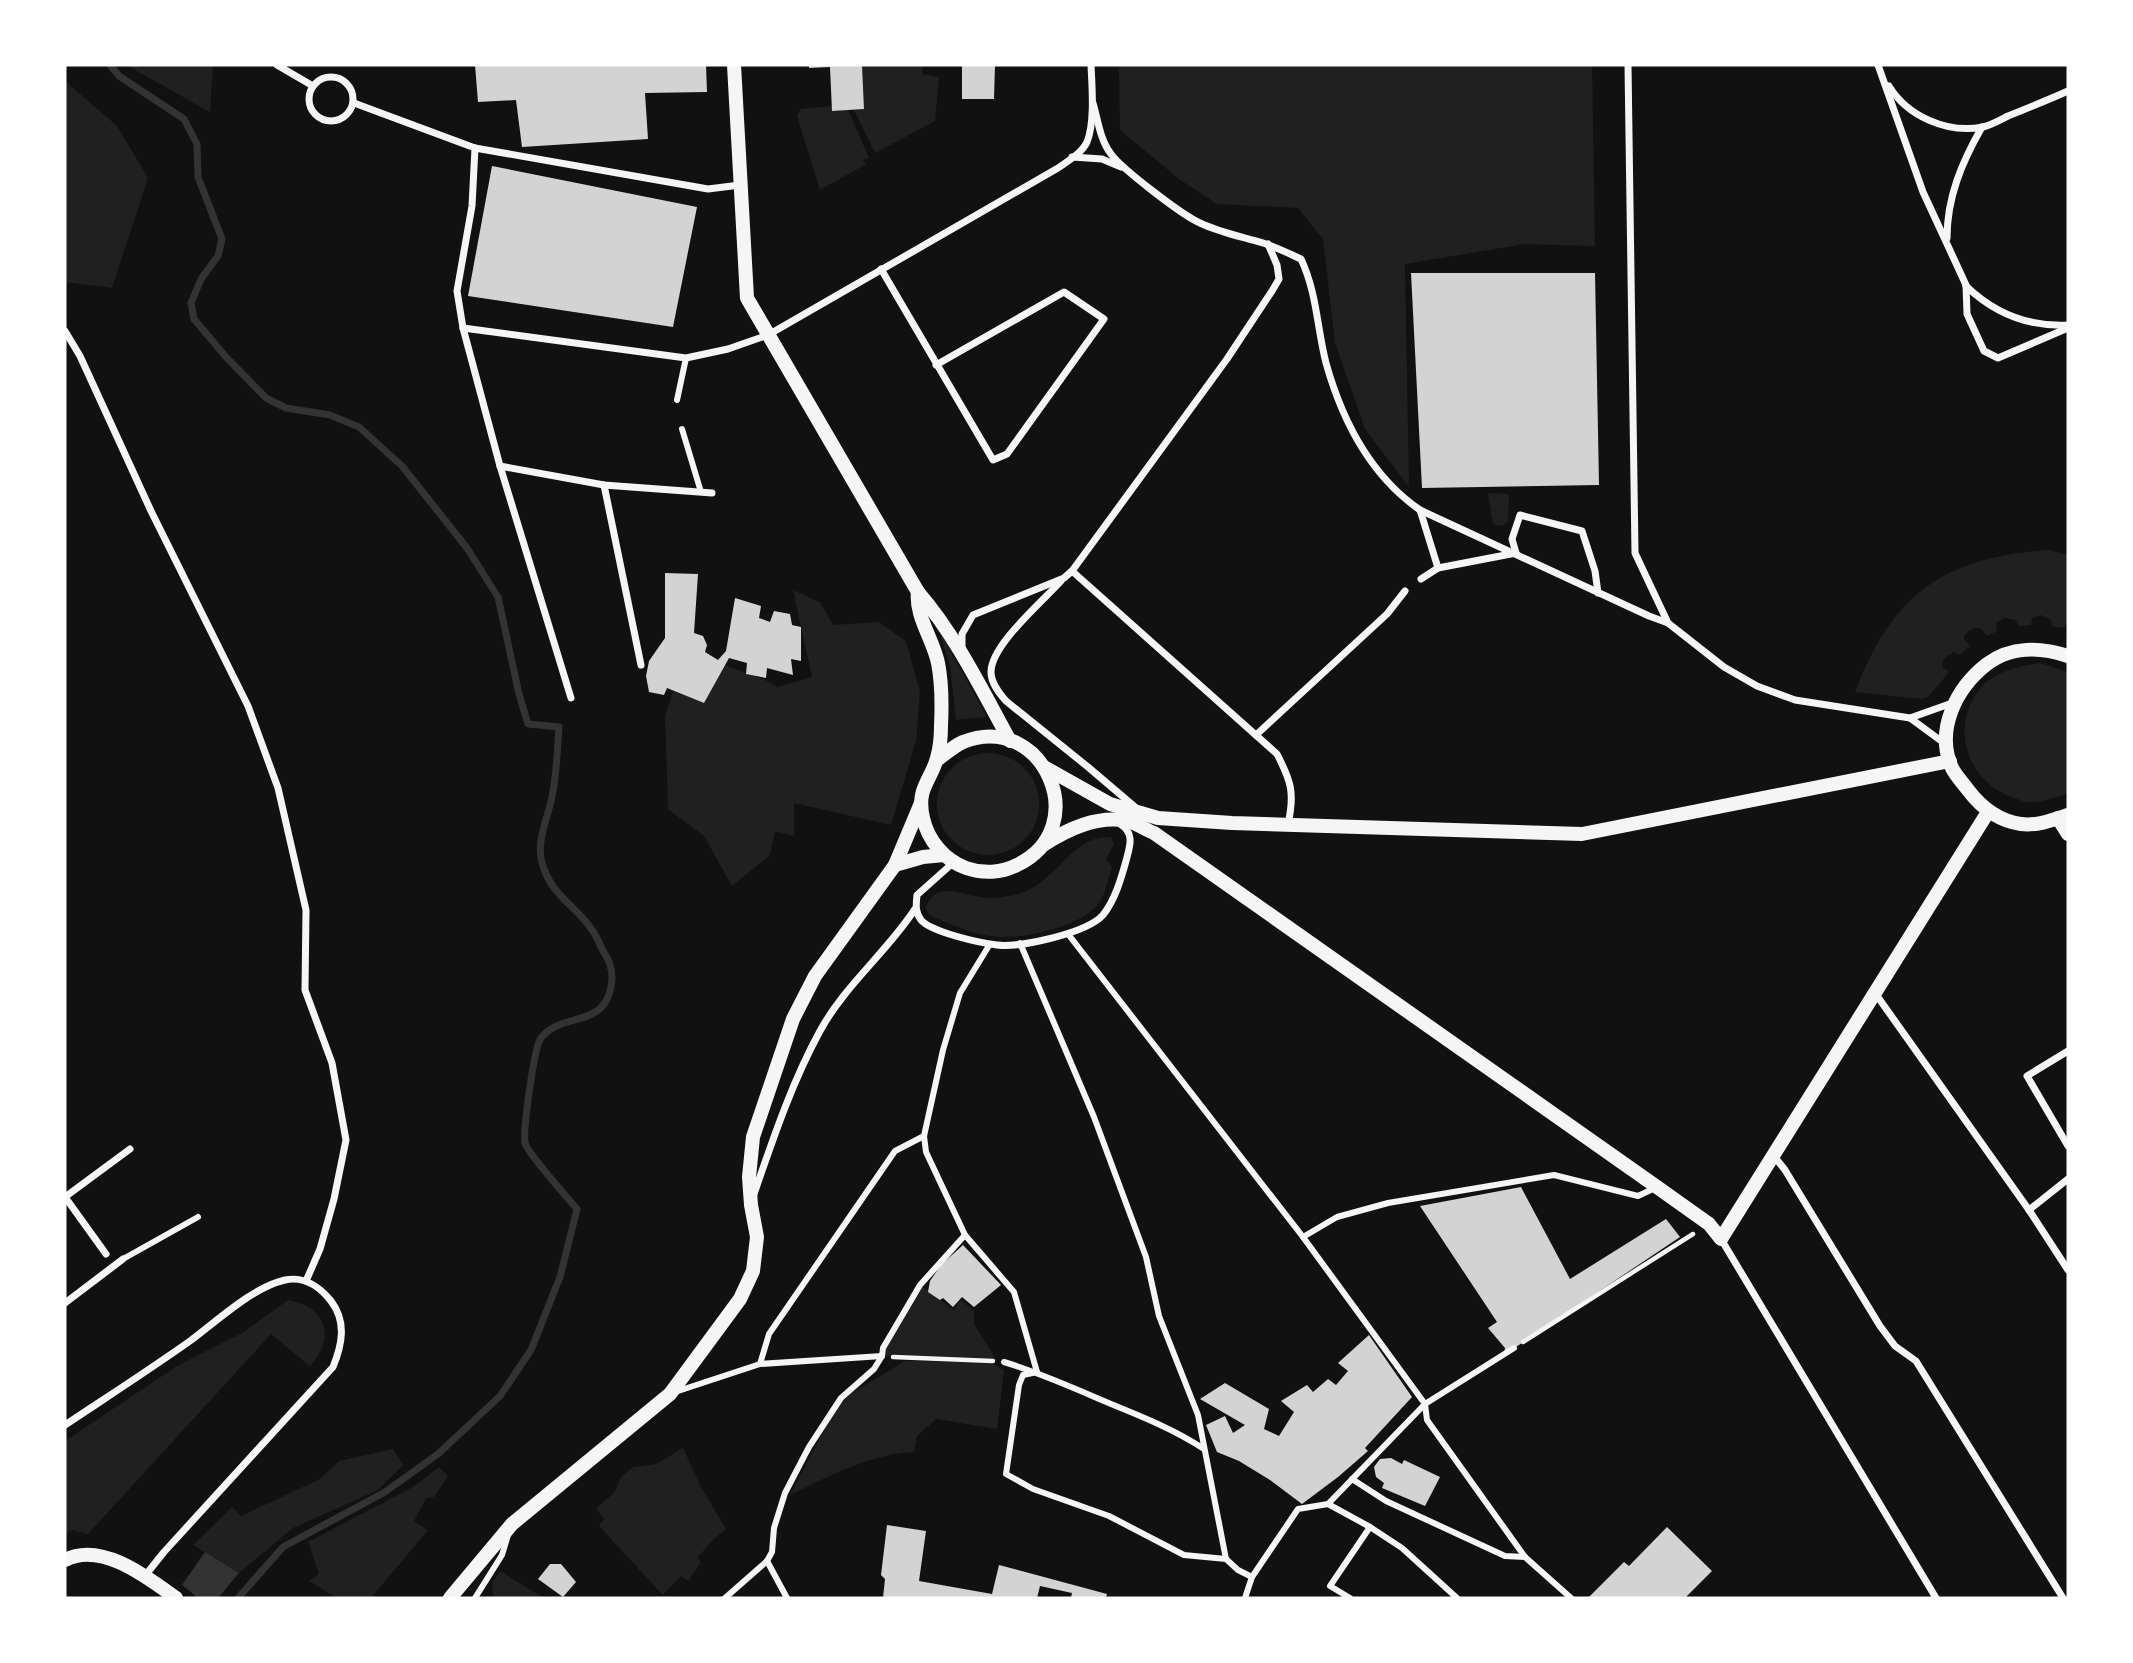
<svg xmlns="http://www.w3.org/2000/svg" width="2133" height="1663" font-family="Figtree,sans-serif">
  <style>
    .green { fill: #202020 }
    .water { fill: #333 }
    .lines { fill: none; stroke-linecap: round; stroke-linejoin: round }
    .stream { stroke: #333; stroke-width: 7 }
    .building { fill: #d3d3d3 }
    .path { stroke: #f5f5f5; stroke-width: 4.5 }
    .pedestrian { stroke: #f5f5f5; stroke-width: 6 }
    .minor { stroke: #f5f5f5; stroke-width: 7 }
    .secondary { stroke: #f5f5f5; stroke-width: 14 }
  </style>
  <rect width="100%" height="100%" fill="#111"/>
  <g class="green">
    <path d="M126 65H213L210 112Z"/>
    <path d="M862 65H923L922 74 939 77 935 121 875 153 854 110 864 109Z"/>
    <path d="M1119 65H1592L1595 246 1525 244 1405 264 1409 487 1365 429 1335 343 1323 239 1298 208 1217 204 1179 179 1120 130Z"/>
    <path d="M65 81 117 126 148 178 112 288 65 282Z"/>
    <path d="M832 106V111L848 110 869 158 863 160 866 164 820 190 797 116 801 109Z"/>
    <path d="M1488 493 1509 494 1508 522 1502 526 1493 524Z"/>
    <path d="M2049 550 2068 555V622L2063 628 2052 626 2051 620 2041 615 2032 618 2031 625 2018 626 2016 620 2004 618 1996 623 1997 631 1987 636 1981 628H1974L1965 634 1964 639 1970 646 1959 655 1954 652 1944 658 1942 667 1949 672 1928 697 1922 699 1855 692C1893 593 1944 557 2049 550Z"/>
    <path d="M793 590 820 602 833 625 879 622 906 641 920 692 916 741 891 825 794 803V836L775 831 770 855 732 886 704 836 668 809 665 716 673 691 704 703 723 664C741 672 761 676 778 687L812 677Z"/>
    <path d="M938 628 987 717 956 720 950 666Z"/>
    <path d="M2040 663 2068 672V793C2055 798 2041 803 2026 802 2021 801 2016 798 2011 797 1968 780 1950 730 1978 691 1992 672 2019 666 2040 663Z"/>
    <circle cx="988" cy="804" r="51"/>
    <path d="M1111 837 1114 844 1106 859 1112 867C1108 879 1106 893 1099 903 1082 926 1030 937 1003 937 978 937 951 925 929 915L926 908C934 879 964 895 986 898 996 899 1008 896 1018 894 1058 883 1070 835 1111 837Z"/>
    <path d="M920 1285 954 1310 961 1300 974 1311V1324L997 1361 956 1358 882 1356 883 1348Z"/>
    <path d="M288 1300C326 1307 337 1337 310 1366L271 1334 88 1534 72 1530 65 1534V1441L177 1366 242 1333Z"/>
    <path d="M905 1361 990 1362 1004 1370 997 1429 936 1419 917 1436 914 1452C869 1454 830 1476 790 1495L834 1411 852 1393Z"/>
    <path d="M683 1448 701 1487 726 1529 714 1539 697 1558 701 1562 688 1581 681 1576 663 1595 599 1526 604 1519 596 1508 614 1493 621 1477 633 1467 656 1464Z"/>
    <path d="M393 1449 403 1465 378 1490 293 1528 239 1573 193 1545 232 1507 241 1516 320 1479 339 1461Z"/>
    <path d="M439 1467 448 1476 434 1497 426 1498 414 1521 428 1530 371 1598H336L309 1581 319 1574 308 1542 413 1487Z"/>
    <path d="M500 1571 544 1598H493L492 1583Z"/>
  </g>
  <path class="water" d="M205 1552 239 1573 218 1598H198L182 1585Z"/>
  <g class="lines">
    <path class="stream" d="M110 65 119 76 184 119 197 144 198 177 222 239 218 256 201 279 191 303 194 319 226 357 266 398 286 408 330 415 359 427 402 466 467 548 498 597 519 694 528 724 559 727C557 751 557 777 551 801 547 820 536 843 542 863 551 896 576 905 592 930 596 935 599 942 602 949 608 959 612 965 612 978 609 1031 563 1010 541 1038 534 1047 523 1130 525 1143 528 1154 567 1197 577 1209L560 1277 531 1350 500 1396 438 1454 385 1492 283 1547 238 1598"/>
  </g>
  <g class="building">
    <path d="M475 65H706L707 92 645 93 648 139 522 147 516 100 478 102Z"/>
    <path d="M809 65H862L864 109 832 111 830 67 809 68Z"/>
    <path d="M962 65H995L994 99H962Z"/>
    <path d="M492 166 697 207 673 327 468 296Z"/>
    <path d="M1411 273H1595L1599 485 1422 488Z"/>
    <path d="M665 573 698 574 694 633 703 636 707 645 705 652 718 660 726 651 735 598 761 606 759 618 770 622 774 611 790 614 792 625 801 627V661L791 659 793 675 767 668 766 678 746 674 747 663 729 658 704 703 667 688 664 695 649 692 646 676 649 661 665 638Z"/>
    <path d="M1521 1187 1570 1279 1666 1219 1680 1237 1504 1355 1505 1348 1488 1328 1497 1322 1420 1206Z"/>
    <path d="M963 1245 1001 1285 974 1307 962 1297 953 1307 943 1298 940 1300 928 1292 930 1281 941 1265Z"/>
    <path d="M1369 1335 1412 1397 1365 1448 1368 1451 1338 1477 1302 1504 1270 1480 1239 1461 1217 1452 1206 1425 1225 1416 1233 1433 1245 1425 1200 1399 1225 1383 1269 1409 1264 1429 1279 1436 1294 1412 1281 1401 1307 1385 1313 1392 1328 1379 1336 1385 1348 1371 1338 1363Z"/>
    <path d="M1391 1458 1402 1464 1404 1460 1440 1477 1425 1506 1382 1488 1384 1483 1376 1477 1374 1467 1380 1459Z"/>
    <path d="M887 1525 926 1531 919 1581 992 1594 999 1565 1107 1594 1106 1598H1071L1072 1593 1040 1586 1037 1598H883L885 1579 881 1575Z"/>
    <path d="M1667 1527 1712 1571 1685 1598H1588L1624 1562 1629 1566Z"/>
    <path d="M550 1564H561L576 1582 563 1597 538 1579Z"/>
  </g>
  <g class="lines">
    <g class="path">
      <path d="M1523 1342 1693 1234"/>
      <path d="M893 1357 993 1361"/>
    </g>
    <g class="pedestrian">
      <path d="M677 400 686 358"/>
      <path d="M682 429 701 492"/>
      <path d="M1068 934 1303 1237 1425 1404 1427 1420 1525 1557 1571 1598"/>
      <path d="M1020 943 1094 1117 1146 1257 1159 1316 1198 1415 1226 1559"/>
      <path d="M990 944 960 993 943 1050 924 1136 926 1152 965 1235 1014 1292 1037 1372"/>
      <path d="M1303 1237 1337 1217 1388 1203 1554 1175 1638 1196 1655 1188"/>
      <path d="M123 1259 198 1217"/>
      <path d="M1004 1362C1041 1373 1076 1389 1111 1404 1143 1417 1175 1430 1204 1449"/>
      <path d="M760 1364 769 1334 895 1151 924 1136"/>
      <path d="M1037 1372 1023 1375 1019 1385 1006 1474 1033 1489 1109 1516 1184 1555 1226 1559 1238 1570 1252 1577"/>
      <path d="M675 1392 760 1364 882 1356"/>
      <path d="M1352 1479 1386 1501 1505 1556 1525 1557"/>
      <path d="M1328 1504 1425 1404 1514 1348"/>
      <path d="M767 1561 787 1598"/>
      <path d="M475 1598 502 1555 508 1535"/>
      <path d="M725 1598 767 1561 772 1552 774 1528 785 1493 809 1447 841 1398 874 1369 882 1356 883 1348 920 1285 965 1235"/>
      <path d="M1245 1598 1252 1577 1298 1509 1328 1504 1370 1527 1402 1548 1457 1598"/>
      <path d="M1350 1598 1330 1586 1370 1527"/>
    </g>
    <g class="minor">
      <path d="M277 65 313 86"/>
      <path d="M1628 65 1635 553 1668 623 1724 667 1757 686 1795 700 1910 718 1944 743"/>
      <path d="M1878 65 1923 192 1966 285 1967 314 1984 351 1998 358 2068 328"/>
      <circle cx="331" cy="99" r="22"/>
      <path d="M1889 86C1907 116 1947 134 1983 127 1991 125 2000 120 2008 116 2028 108 2048 100 2068 91"/>
      <path d="M354 103 475 148 708 189 740 185"/>
      <path d="M1093 103C1098 120 1100 140 1111 154 1122 169 1182 215 1200 223 1221 233 1244 237 1266 244 1278 248 1290 254 1301 259 1317 293 1317 328 1326 363 1342 420 1371 476 1420 510L1649 616 1668 623"/>
      <path d="M475 148 472 206 457 291 463 328 500 466 571 698"/>
      <path d="M1072 157 1102 159 1121 167"/>
      <path d="M1947 238C1947 197 1962 162 1982 127"/>
      <path d="M881 269 993 460 1007 454 1104 319 1064 292 936 365"/>
      <path d="M1966 286C1995 314 2028 327 2068 325"/>
      <path d="M463 328 686 358 728 349 768 335 1058 168C1068 161 1082 153 1087 142 1095 122 1092 87 1091 65"/>
      <path d="M65 331 80 356 151 511 248 706 278 788 306 910 305 990 332 1063 346 1140 334 1199 320 1249 306 1281"/>
      <path d="M500 466 604 485 712 493"/>
      <path d="M604 485 641 665"/>
      <path d="M1420 510 1438 568 1421 579"/>
      <path d="M1516 553 1512 539 1520 515 1582 531 1595 571 1598 593"/>
      <path d="M1438 568 1516 553"/>
      <path d="M1072 571 1277 754C1291 781 1295 793 1288 824"/>
      <path d="M1061 581C1043 601 991 645 991 672 991 683 999 693 1006 701L1088 767 1135 807"/>
      <path d="M962 649V634L973 615 1064 578 1072 571 1227 359 1272 291 1279 279 1277 265 1268 244"/>
      <path d="M1910 718 1955 702"/>
      <path d="M1256 735 1387 614 1405 591"/>
      <path d="M954 862 917 895C916 905 915 912 921 920 931 932 980 943 997 945 1020 948 1087 933 1103 915 1115 900 1121 879 1126 861 1130 846 1135 833 1120 824"/>
      <path d="M1875 993 2029 1210 2068 1270"/>
      <path d="M2068 1051 2027 1076 2068 1146"/>
      <path d="M1774 1156 1785 1170 1880 1326 1895 1346 1916 1361 2063 1598"/>
      <path d="M754 1194C773 1139 792 1082 820 1031 845 985 887 952 915 909"/>
      <path d="M65 1197 130 1149"/>
      <path d="M65 1197 106 1254"/>
      <path d="M2029 1210 2068 1179"/>
      <path d="M1721 1239 1936 1598"/>
      <path d="M65 1303 123 1259"/>
      <path d="M65 1425C107 1397 149 1370 190 1341 217 1321 253 1287 285 1280 304 1276 320 1287 331 1301 347 1322 342 1345 333 1367L164 1552 144 1577"/>
    </g>
    <g class="secondary">
      <path d="M734 65 747 298 918 592C956 636 982 690 1010 741"/>
      <path d="M918 592C915 616 933 639 938 663 942 683 942 705 941 726 941 736 940 748 937 758 931 781 916 788 923 818 928 840 944 860 966 868 983 874 1002 873 1017 865 1095 828 1043 710 963 742 954 746 945 754 937 760"/>
      <path d="M2068 656C2041 647 2011 646 1987 664 1956 688 1935 730 1952 768 1956 776 1963 783 1968 790 1981 807 1999 821 2021 824 2037 826 2053 820 2068 815"/>
      <path d="M1044 767 1110 804 1158 818 1232 823 1582 834 1950 761"/>
      <path d="M2058 818 2068 834"/>
      <path d="M1043 845C1068 829 1097 815 1128 821 1136 823 1146 830 1154 833L1657 1187 1709 1224 1721 1239 1988 812"/>
      <path d="M895 865 923 857 944 855"/>
      <path d="M65 1560C101 1541 147 1577 176 1598"/>
      <path d="M450 1598 512 1524 670 1394 740 1299 753 1271 757 1237 751 1205 749 1177 753 1137 793 1019 815 976 895 865 921 803"/>
    </g>
  </g>
  <rect width="2133" height="1663" fill="none" stroke="#ffffff" stroke-width="133"/>
</svg>
